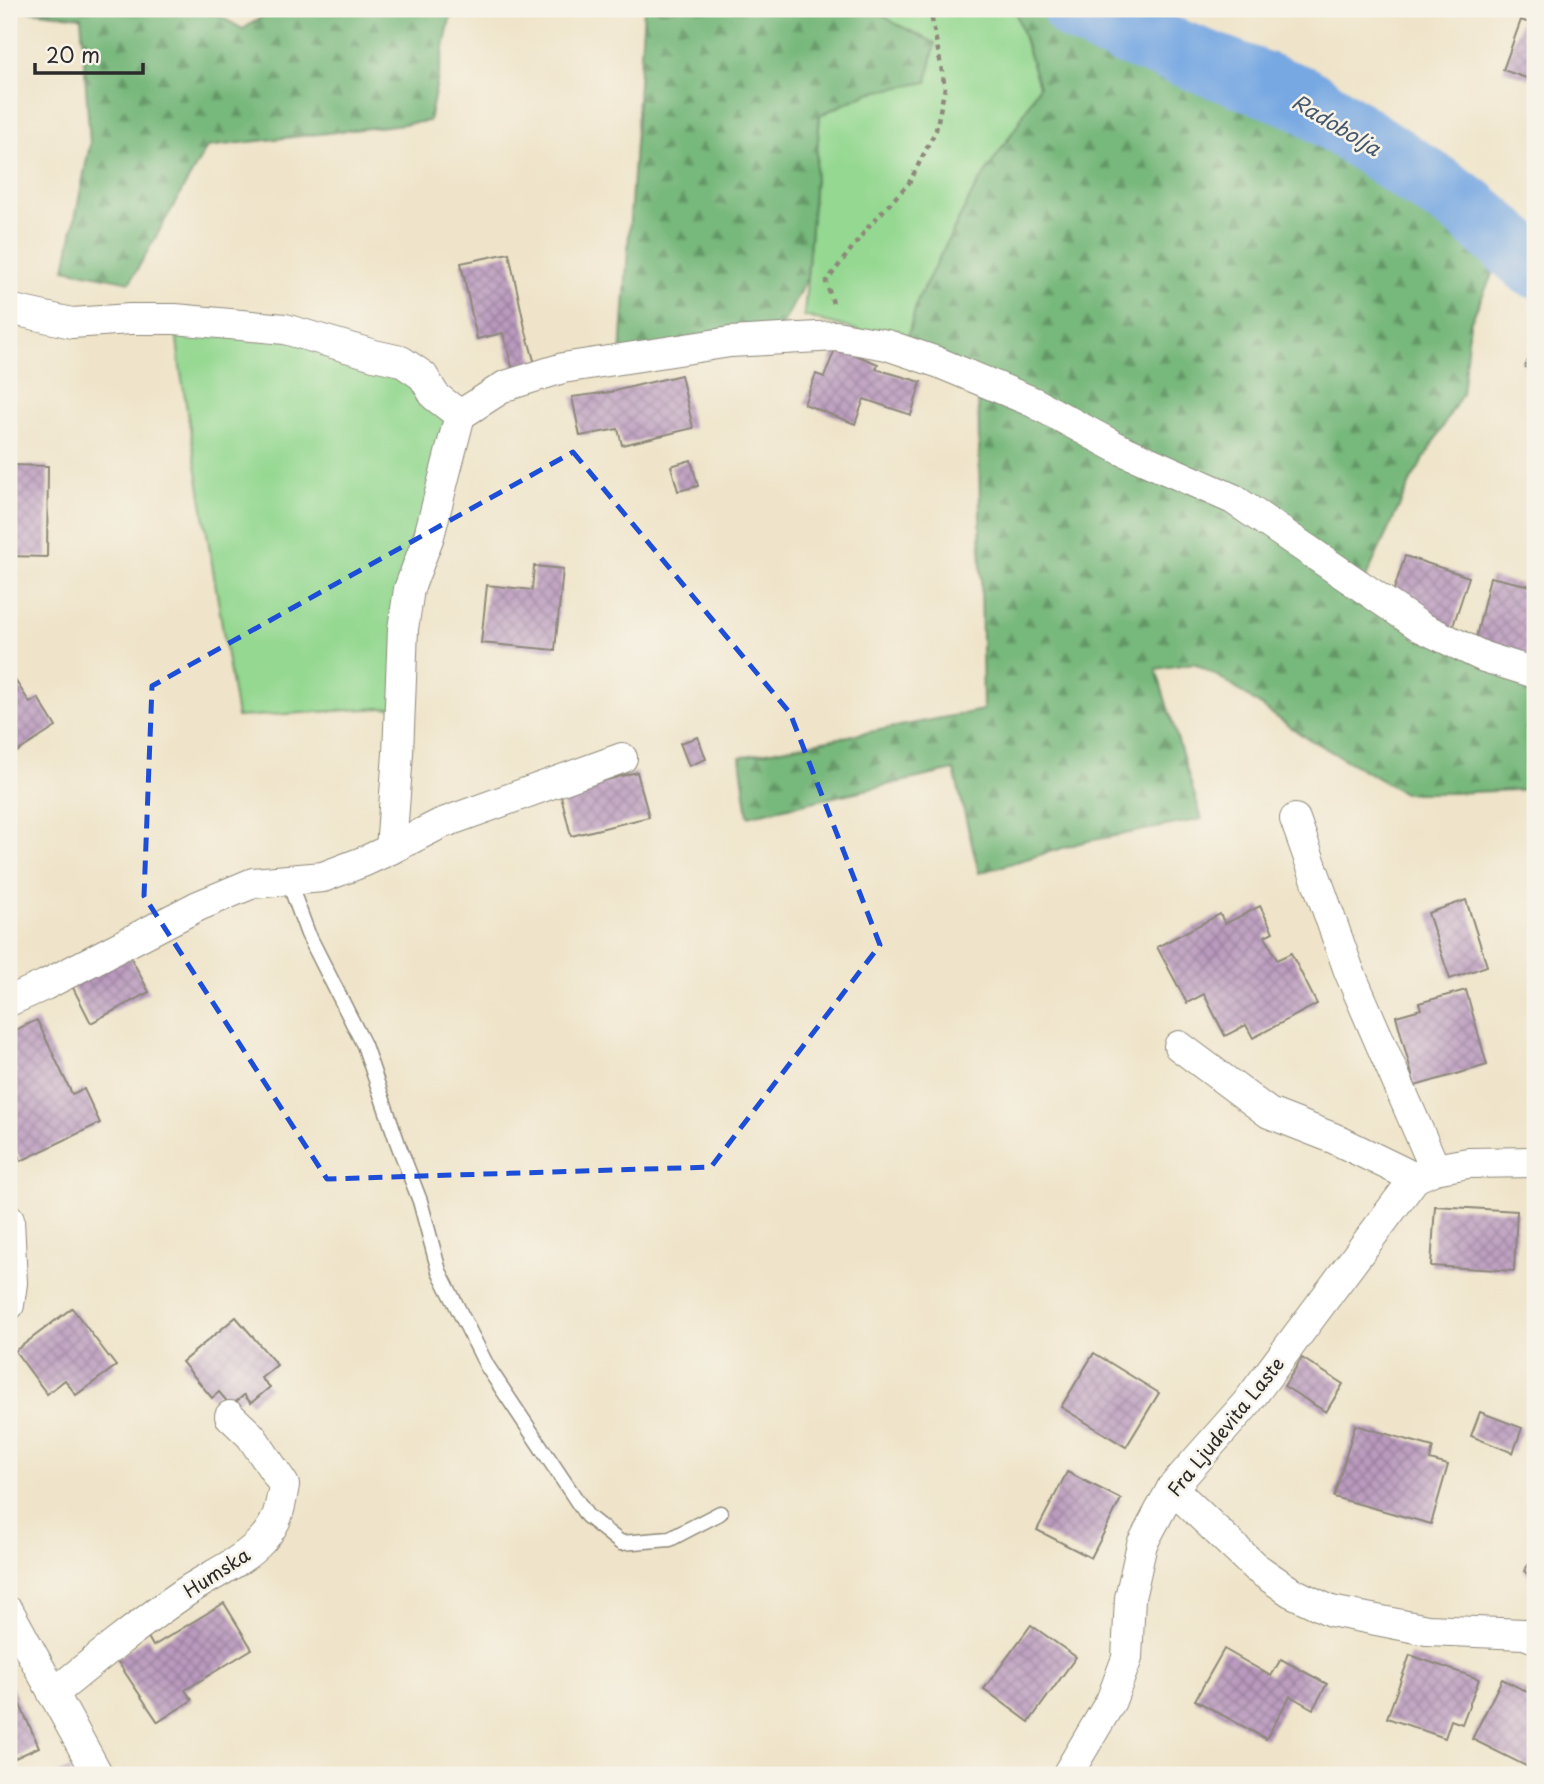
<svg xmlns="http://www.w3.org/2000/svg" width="1544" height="1784" font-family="'Playpen Sans',sans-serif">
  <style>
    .grass { fill: #94d891; stroke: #60825e; stroke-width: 2 }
    .forest { fill: url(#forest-firs); stroke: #517253; stroke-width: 2 }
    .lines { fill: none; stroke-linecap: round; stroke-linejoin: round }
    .river { stroke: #77a8e2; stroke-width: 65 }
    .building { fill: url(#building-cross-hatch) }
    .service-casing { stroke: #8d887a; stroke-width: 17 }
    .minor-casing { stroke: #8d887a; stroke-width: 32 }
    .path { stroke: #8d887a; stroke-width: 4.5; stroke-dasharray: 5 5; stroke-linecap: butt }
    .service { stroke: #fff; stroke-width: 14 }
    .minor { stroke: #fff; stroke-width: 30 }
    .marked { fill: none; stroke: #1d4ed8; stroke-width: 5; stroke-dasharray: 14 9; stroke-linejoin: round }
    .labels { text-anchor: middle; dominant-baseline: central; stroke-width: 5; stroke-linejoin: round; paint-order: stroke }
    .street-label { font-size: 19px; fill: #2b2b2b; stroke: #f7f3e8 }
    .water-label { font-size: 21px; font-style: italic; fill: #46576b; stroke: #f7f3e8 }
  </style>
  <defs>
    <pattern id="forest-firs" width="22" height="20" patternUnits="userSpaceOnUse" patternTransform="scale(1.75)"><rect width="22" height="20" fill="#77b87b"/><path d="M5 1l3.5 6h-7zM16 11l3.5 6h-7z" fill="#629665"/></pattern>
    <pattern id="building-cross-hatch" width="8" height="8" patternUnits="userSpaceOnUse" patternTransform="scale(1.75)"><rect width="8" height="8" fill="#ba9abe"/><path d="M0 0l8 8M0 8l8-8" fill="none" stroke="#977e9b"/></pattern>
  </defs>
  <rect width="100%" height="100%" fill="#f7f3e8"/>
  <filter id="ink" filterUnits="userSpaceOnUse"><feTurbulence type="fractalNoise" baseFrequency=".0143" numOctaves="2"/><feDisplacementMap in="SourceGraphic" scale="14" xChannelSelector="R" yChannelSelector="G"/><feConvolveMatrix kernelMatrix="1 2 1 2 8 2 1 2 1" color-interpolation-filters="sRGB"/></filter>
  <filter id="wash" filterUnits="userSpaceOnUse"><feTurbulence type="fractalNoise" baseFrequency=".00686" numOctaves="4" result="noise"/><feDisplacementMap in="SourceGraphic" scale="28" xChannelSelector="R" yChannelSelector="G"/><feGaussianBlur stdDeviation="1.57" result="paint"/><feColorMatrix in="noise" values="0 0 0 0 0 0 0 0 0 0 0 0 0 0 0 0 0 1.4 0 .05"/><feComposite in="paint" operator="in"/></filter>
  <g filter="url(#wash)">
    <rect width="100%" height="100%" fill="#efe4c9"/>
    <g class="grass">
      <path d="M873 9H1015L1039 86 1018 124 973 192 918 299 906 343 804 316 820 115 868 93 927 82 935 43 896 24Z"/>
      <path d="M175 319 374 355 460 415 399 707 237 717 180 367Z"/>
    </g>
    <g class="forest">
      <path d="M13 9H207L243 29 274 9H452L429 121 207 147 130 282 65 269 90 144 81 17Z"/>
      <path d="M644 9H873L896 24 935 43 927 82 868 93 820 115 807 278 776 337 621 354Z"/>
      <path d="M1015 9H1075L1110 27 1304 99 1468 208 1505 240 1498 262 1470 323 1462 394 1411 481 1362 586 1535 673V789L1452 793H1404L1302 735 1224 680 1194 663 1156 669 1202 819 1083 842 979 873 954 770 748 816 740 757 983 710 978 379 906 343 918 299 973 192 1018 124 1039 86Z"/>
    </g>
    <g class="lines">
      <path class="river" d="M1075 9 1110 27 1304 99 1468 208 1535 266"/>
    </g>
    <g id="blocks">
      <g class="building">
        <path d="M1521 20 1535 25V62L1529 79 1503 70Z"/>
        <path d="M509 253 525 328 535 364 513 370 503 333 477 339 461 263Z"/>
        <path d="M836 347 878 364 876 369 921 382 911 415 864 399 855 424 804 404 816 374 824 377Z"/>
        <path d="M1533 348H1535V375L1525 367Z"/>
        <path d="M681 375 693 428 622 445 618 429 580 436 572 397 610 392Z"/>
        <path d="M691 460 698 486 678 491 671 466Z"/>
        <path d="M9 465 48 466 47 557 9 556Z"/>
        <path d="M1405 556 1469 577 1452 629 1388 608Z"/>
        <path d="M534 566 563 569 555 650 481 643 487 585 532 590Z"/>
        <path d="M1490 577 1535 587V638L1530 660 1474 646Z"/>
        <path d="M15 680 30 703 38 698 56 727 9 757V684Z"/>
        <path d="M698 737 706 759 689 766 680 743Z"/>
        <path d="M637 772 649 817 571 836 560 792Z"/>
        <path d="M1466 900 1487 966 1450 979 1428 913Z"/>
        <path d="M1260 906 1273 932 1265 936 1277 960 1291 953 1317 1004 1253 1038 1246 1025 1225 1036 1204 994 1187 1003 1157 947 1220 914 1225 924Z"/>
        <path d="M129 954 149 992 91 1023 71 984Z"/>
        <path d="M1466 990 1487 1065 1415 1086 1396 1016 1421 1009 1419 1003Z"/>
        <path d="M37 1020 72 1094 84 1089 100 1123 21 1161 9 1136V1125L15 1121 9 1108V1033Z"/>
        <path d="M1435 1206 1517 1211 1514 1271 1431 1266Z"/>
        <path d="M72 1308 116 1366 76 1395 65 1380 47 1394 15 1351Z"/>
        <path d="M236 1317 277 1365 261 1378 270 1387 251 1403 244 1395 231 1406 219 1392 212 1398 182 1362Z"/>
        <path d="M1094 1353 1159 1393 1126 1447 1061 1407Z"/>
        <path d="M1302 1358 1343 1384 1326 1412 1284 1386Z"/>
        <path d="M1480 1412 1522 1428 1513 1453 1471 1436Z"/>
        <path d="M1355 1425 1433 1447 1430 1460 1448 1465 1431 1524 1334 1497Z"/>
        <path d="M1067 1472 1121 1499 1091 1558 1037 1530Z"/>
        <path d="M1535 1555V1580L1524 1571Z"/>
        <path d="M224 1603 252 1649 185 1690 192 1700 158 1722 116 1659 148 1637 153 1646Z"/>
        <path d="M1031 1625 1076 1657 1029 1722 984 1689Z"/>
        <path d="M1224 1649 1271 1676 1281 1659 1327 1684 1313 1709 1290 1696 1266 1739 1195 1700Z"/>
        <path d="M1410 1655 1479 1679 1462 1724 1451 1720 1445 1738 1387 1718Z"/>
        <path d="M1502 1679 1535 1696 1534 1770 1472 1739Z"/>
        <path d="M12 1687 39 1747 9 1761V1688Z"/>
        <path d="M69 1769 71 1775H54Z"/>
      </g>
    </g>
  </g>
  <g filter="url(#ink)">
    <use href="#blocks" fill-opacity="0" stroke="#8d887a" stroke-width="2"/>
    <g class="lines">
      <defs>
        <path id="service" d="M288 880 308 934 364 1045 398 1144 420 1201 439 1271 487 1366 587 1516 621 1543 670 1539 720 1513"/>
        <g id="minor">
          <path d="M9 309 72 323 130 319H175L285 329 374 355 401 361 423 376 435 396 460 415 505 386 563 368 730 342 836 336 887 345 937 362 1033 402 1120 449 1233 499 1421 627 1484 657 1535 673"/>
          <path d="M1295 819 1349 971 1435 1169"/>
          <path d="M391 849 440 824 622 758"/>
          <path d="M9 1001 45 985 198 906 253 883 323 877 365 861 391 849 398 753 403 629 409 589 429 536 460 415"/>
          <path d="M1179 1046 1269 1113 1333 1138 1415 1178"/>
          <path d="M9 1219 12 1283 9 1305"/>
          <path d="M1172 1488 1255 1567 1291 1592 1331 1611 1427 1630 1524 1634 1535 1638"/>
          <path d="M9 1612 98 1775"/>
          <path d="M53 1694C96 1659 139 1624 184 1593 210 1575 242 1563 263 1539 279 1521 280 1507 284 1485L251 1436 230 1416"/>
          <path d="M1067 1775 1111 1701 1127 1658 1130 1598 1142 1544 1172 1488 1246 1404 1415 1178 1435 1169 1468 1163 1535 1162"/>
        </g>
      </defs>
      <use href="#service" class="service-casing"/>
      <use href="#minor" class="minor-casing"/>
      <path class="path" d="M833 303 826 282 869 226 909 183 936 130 945 87 930 9"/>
      <use href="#service" class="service"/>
      <use href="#minor" class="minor"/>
    </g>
  </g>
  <path class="marked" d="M573 452 790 713 880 945 711 1167 327 1179 144 896 152 686Z"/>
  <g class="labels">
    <g class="street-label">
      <text transform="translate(1225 1426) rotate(-51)">Fra Ljudevita Laste</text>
      <text transform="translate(216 1572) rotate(-33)">Humska</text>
    </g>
    <g class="water-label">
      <text transform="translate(1337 124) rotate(31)">Radobolja</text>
    </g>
  </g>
  <rect width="1544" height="1784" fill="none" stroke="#f7f3e8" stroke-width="35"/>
  <path d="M35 63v10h108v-10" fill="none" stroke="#2b2b2b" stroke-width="3.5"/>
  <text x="46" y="63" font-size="21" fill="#2b2b2b" stroke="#f7f3e8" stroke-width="5" paint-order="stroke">20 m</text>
</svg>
